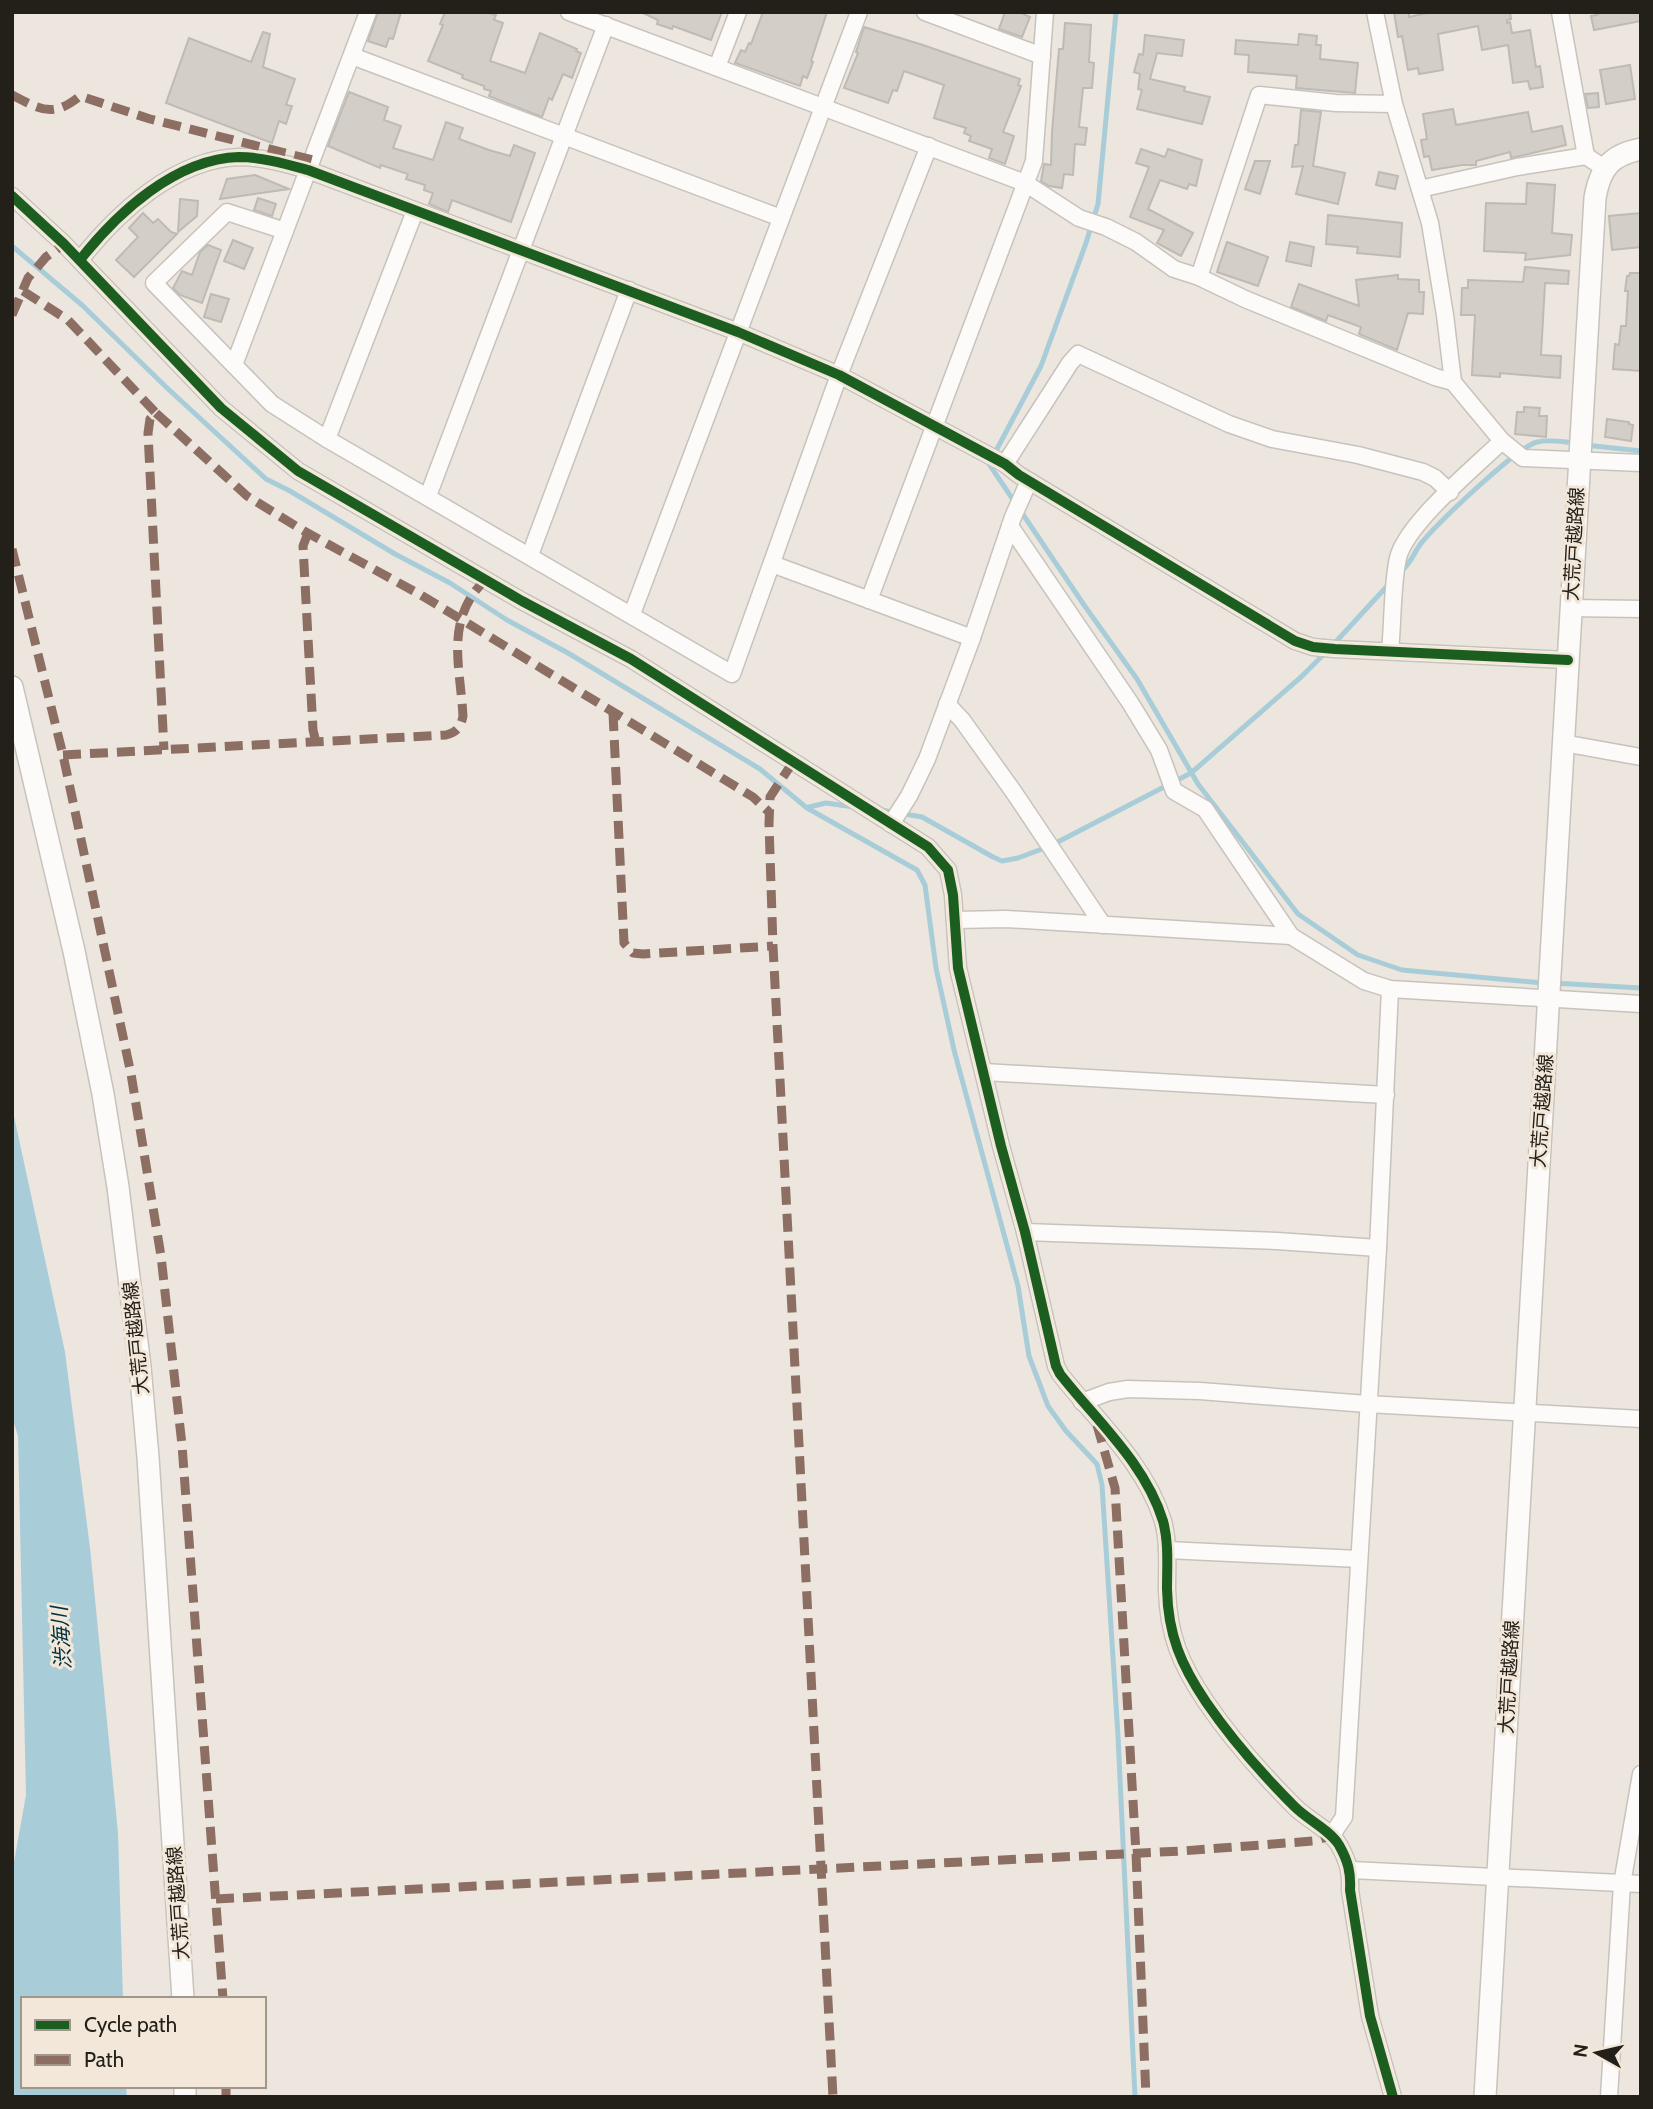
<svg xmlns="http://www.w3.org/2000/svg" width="1653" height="2109" font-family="Cabin,'Noto Sans JP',sans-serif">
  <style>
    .water { fill: #a8cdd8 }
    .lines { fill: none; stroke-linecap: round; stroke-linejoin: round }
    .stream { stroke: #a8cdd8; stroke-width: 5 }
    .building { fill: #d3cfc8; stroke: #bebab4; stroke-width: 2 }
    .minor-casing { stroke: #c7c3bc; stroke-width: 19 }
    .secondary-casing { stroke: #c7c3bc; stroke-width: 24 }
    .minor { stroke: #fcfbfa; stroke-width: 16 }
    .secondary { stroke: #fcfbfa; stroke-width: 21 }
    .quiet { stroke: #8d6e63; stroke-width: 9; stroke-dasharray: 18 9; stroke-linecap: butt }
    .cycleway-casing { stroke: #f2e7d8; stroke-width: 15 }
    .cycleway { stroke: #1b5e20; stroke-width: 10 }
    .labels { text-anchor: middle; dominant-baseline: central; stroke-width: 6; stroke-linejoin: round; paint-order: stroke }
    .street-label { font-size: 19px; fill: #23201a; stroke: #f2e7d8 }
    .water-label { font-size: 21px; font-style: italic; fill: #003341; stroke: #f2e7d8 }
  </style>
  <rect width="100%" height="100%" fill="#ece6de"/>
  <path class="water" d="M12 1107 65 1352 90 1548 118 1833 123 1999H23V2086H126L127 2097H12V1873L26 1795 18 1436 12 1417Z"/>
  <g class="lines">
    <g class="stream">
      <path d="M1116 12 1098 204 1086 243 1041 366 989 464 1084 605 1137 679 1198 784 1298 914 1358 955 1402 970 1543 983"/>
      <path d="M12 246 82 305 166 387 266 479 290 491 395 554 450 583 507 620 568 653 760 769 807 808 917 870 925 885 936 968 954 1050 1018 1286 1029 1356 1048 1406 1066 1431 1097 1464 1102 1485 1118 1736 1135 2097"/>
      <path d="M1585 445 1641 451"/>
      <path d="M1401 571C1412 563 1414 551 1423 541 1439 522 1517 447 1537 442 1550 439 1563 442 1575 443"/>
      <path d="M1332 646 1389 584"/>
      <path d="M809 807 826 803 854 807"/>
      <path d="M881 810 922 817 993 857 1002 861 1018 858 1050 846 1191 773 1301 677 1325 653"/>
      <path d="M1553 983 1641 988"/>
    </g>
  </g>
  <g class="building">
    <path d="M378 12H401L393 39 389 38 386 47 368 41Z"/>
    <path d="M445 12H486L496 15 494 20 503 23 490 61 525 73 540 33 577 49 576 51 581 53 572 78 563 74 552 100 549 98 542 117 489 96 491 91 484 89V86L462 78 463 75 428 61 443 25 440 24Z"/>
    <path d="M641 12H722L711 40 673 26 672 29 657 24 658 20Z"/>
    <path d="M763 12H827L811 61 813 62 807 78 803 76 800 86 735 63 741 50 745 52 749 43 751 44Z"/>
    <path d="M1005 12H1019L1030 17 1022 37 999 29Z"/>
    <path d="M1394 12H1409V17L1432 12H1510L1511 19 1507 20V23L1510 22 1512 33 1530 30 1536 67 1540 66 1543 87 1530 89 1528 81 1513 83 1508 45 1482 50 1478 26 1438 34 1443 70 1419 74 1418 68 1408 70 1402 36 1398 37Z"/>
    <path d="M1596 12H1641V21L1594 30 1591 16 1597 15Z"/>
    <path d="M1065 23 1091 25 1089 62 1094 63 1092 88H1083L1079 127 1087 128 1085 145 1075 144 1073 175 1064 174 1062 188 1049 186 1041 181 1044 164 1051 165 1052 132 1059 49H1063Z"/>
    <path d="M864 27 923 45 1020 79 1018 85 1021 86 1003 132 1014 136 1005 164 989 158 992 149 969 141 971 136 964 133 966 128 934 118 944 85 904 71 897 91 893 90 888 103 844 88 858 53 856 52Z"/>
    <path d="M263 32 270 34 263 67 295 79 286 105 292 106 286 124 279 121 272 143 166 103 189 38 251 62Z"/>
    <path d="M1299 34 1317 36 1316 45H1321L1320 59 1358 63 1355 93 1296 88 1297 76 1248 72 1249 55 1235 54 1236 40 1298 45Z"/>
    <path d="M1145 35 1184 40 1182 56 1157 53 1150 79 1185 87 1184 91 1210 97 1202 124 1137 109 1142 90 1138 89 1140 74 1134 72 1139 54 1143 55Z"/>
    <path d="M1630 65 1635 99 1606 104 1600 70Z"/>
    <path d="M349 92 388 107 384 120 401 126 393 148 433 160 446 122 463 128 459 139 489 150 510 156 514 145 535 153 511 222 452 200 448 212 429 204 433 193 424 190 425 185 406 179 408 174 381 165 380 168 328 146Z"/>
    <path d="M1598 93 1599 107 1588 108 1585 94Z"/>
    <path d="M1453 109 1456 125 1528 112 1532 132 1562 126 1566 145 1511 158 1510 152 1476 161V165H1462L1432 170 1429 156 1424 157 1421 140 1427 139 1423 114Z"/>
    <path d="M1301 110 1321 112 1313 166 1345 173 1338 204 1296 194 1303 166 1292 167 1295 145H1298Z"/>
    <path d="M1141 149 1165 157 1168 149 1202 160 1196 186 1189 184 1187 189 1160 180 1148 209 1193 233 1181 256 1157 243 1164 230 1130 217 1149 167 1136 163Z"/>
    <path d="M1255 161H1270L1260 194 1245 189Z"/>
    <path d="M1379 172 1398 176 1395 189 1376 185Z"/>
    <path d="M255 175 289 189 220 199 227 179Z"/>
    <path d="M1527 183 1555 185 1552 233 1572 235 1570 255 1525 260 1526 253 1484 251 1486 203 1526 204Z"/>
    <path d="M258 198 276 204 272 216 254 210Z"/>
    <path d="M180 199 198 201 197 216 178 232Z"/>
    <path d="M143 213 153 223 158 219 171 232 177 234 134 277 116 260 138 237 129 228Z"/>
    <path d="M1641 213V247L1612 250 1609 216Z"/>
    <path d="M1328 215 1402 223 1400 257 1357 253 1358 247 1326 244Z"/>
    <path d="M233 240 253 248 244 269 224 261Z"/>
    <path d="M1227 242 1268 257 1258 286 1217 272Z"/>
    <path d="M1290 242 1314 247 1311 266 1286 261Z"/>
    <path d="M208 245 221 250 202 303 180 295 173 288 182 271 192 275 200 252Z"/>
    <path d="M1525 267 1569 271 1568 284 1545 283 1541 355 1561 356 1560 378 1500 373V377L1472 375 1475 315H1461L1462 288H1468V280L1523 282Z"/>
    <path d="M1630 273H1641V371L1613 369 1615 344 1619 345 1621 326H1626L1628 291H1625L1627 276H1629Z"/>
    <path d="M1398 275V279L1419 280V292H1424L1423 314 1408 313 1397 350 1359 334 1361 327 1328 315 1326 321 1291 307 1299 284 1359 306 1356 280Z"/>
    <path d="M211 294 229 299 221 322 204 317Z"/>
    <path d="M1524 407 1540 408 1539 416H1547L1546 437 1515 434 1517 412H1524Z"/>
    <path d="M1607 419 1629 422V424L1633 425 1631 441 1605 437Z"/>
  </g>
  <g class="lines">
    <defs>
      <g id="minor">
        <path d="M569 12 1025 183 1079 218 1106 227 1136 242 1174 269 1199 277 1245 299 1435 377 1453 382"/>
        <path d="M925 12 1042 56"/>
        <path d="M1375 12 1394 104 1430 223 1445 315 1453 382 1502 441 1523 458 1641 463"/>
        <path d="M1560 12 1586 156"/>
        <path d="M352 56 781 218"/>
        <path d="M717 67 738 12"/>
        <path d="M1420 189 1517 167 1586 156 1604 168"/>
        <path d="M12 196 64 244 221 408 298 471 522 601 631 659 928 847 948 870 953 895 958 968 1001 1146 1025 1232 1056 1366 1060 1374C1096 1420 1145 1463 1163 1521 1169 1543 1167 1566 1167 1589 1168 1635 1181 1665 1206 1702 1232 1740 1263 1775 1295 1807 1308 1820 1330 1830 1339 1845 1348 1861 1351 1872 1350 1890L1370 2016 1393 2097"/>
        <path d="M285 231 227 212 154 283 272 404 327 439 732 674 839 375 929 146"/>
        <path d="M80 260C117 213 175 159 239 157 262 157 286 164 308 170L738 332 839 375 1005 464 1019 475 1295 641 1313 647 1335 649 1568 660"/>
        <path d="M1199 277 1259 95 1336 103 1394 104"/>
        <path d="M234 365 368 12"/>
        <path d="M327 439 415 211"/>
        <path d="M1005 464 1070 363 1078 354 1229 424 1272 439 1358 455 1423 472 1435 478 1450 492"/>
        <path d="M428 496 606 25"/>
        <path d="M1010 526 1131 704 1159 750 1174 791 1205 809 1291 936 1364 981 1390 989 1641 1004"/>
        <path d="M530 555 629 290"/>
        <path d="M772 564 972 638"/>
        <path d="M869 600 1034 161 1045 12"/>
        <path d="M1570 608 1641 609"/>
        <path d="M632 614 859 12"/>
        <path d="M1390 651C1393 623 1392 584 1398 558 1406 524 1475 467 1502 441"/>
        <path d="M947 704 962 720 1013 791 1103 925"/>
        <path d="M1563 743 1641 757"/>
        <path d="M891 824 909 796 927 759 972 638 1013 517 1029 481"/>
        <path d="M955 920 1006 919 1291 936"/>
        <path d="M984 1072 1386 1095"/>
        <path d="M1025 1232 1277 1241 1378 1248"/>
        <path d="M1082 1402 1109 1392 1128 1389 1200 1391 1367 1404 1641 1419"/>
        <path d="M1167 1550 1359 1559"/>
        <path d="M1331 1836 1344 1817 1378 1248 1390 989"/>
        <path d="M1351 1870 1641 1884"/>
        <path d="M1609 2097 1622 1884 1641 1774"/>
      </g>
      <g id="secondary">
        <path d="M12 687 74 951 103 1094 118 1187 140 1367 148 1457 183 1999"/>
        <path d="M185 2086V2097"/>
        <path d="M1485 2097 1595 198C1600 169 1610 155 1641 149"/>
      </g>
    </defs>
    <use href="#minor" class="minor-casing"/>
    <use href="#secondary" class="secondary-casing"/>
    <use href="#minor" class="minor"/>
    <use href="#secondary" class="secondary"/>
    <g class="quiet">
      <path d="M12 95C41 110 53 118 80 96L150 119 313 160"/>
      <path d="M23 291 68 320 156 413 150 419 148 433 164 750"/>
      <path d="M12 315 28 278 46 257 64 244"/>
      <path d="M156 413 247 496 304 531 421 595 753 797 769 812"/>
      <path d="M308 533 303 546 313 730 316 742"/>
      <path d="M12 549 63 755 131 1074 161 1256 182 1445 223 1999"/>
      <path d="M613 713 624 943 633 953 643 954 773 946"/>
      <path d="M63 755 446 735C457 732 461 727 463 716 460 663 444 619 487 578"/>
      <path d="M793 762 770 797 769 824 773 946 833 2097"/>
      <path d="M1097 1425 1115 1488 1136 1853 1146 2097"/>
      <path d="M216 1899 1182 1851 1313 1841 1331 1836"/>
      <path d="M226 2097V2086"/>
    </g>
    <defs>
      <g id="cycleway">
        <path d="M12 196 64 244 221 408 298 471 522 601 631 659 928 847 948 870 953 895 958 968 1001 1146 1025 1232 1056 1366 1060 1374C1096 1420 1145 1463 1163 1521 1169 1543 1167 1566 1167 1589 1168 1635 1181 1665 1206 1702 1232 1740 1263 1775 1295 1807 1308 1820 1330 1830 1339 1845 1348 1861 1351 1872 1350 1890L1370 2016 1393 2097"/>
        <path d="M80 260C117 213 175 159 239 157 262 157 286 164 308 170L738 332 839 375 1005 464 1019 475 1295 641 1313 647 1335 649 1568 660"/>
      </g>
    </defs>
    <use href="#cycleway" class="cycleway-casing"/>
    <use href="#cycleway" class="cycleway"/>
  </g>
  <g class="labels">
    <g class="street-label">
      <text transform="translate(1574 544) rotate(-87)">大荒戸越路線</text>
      <text transform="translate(1542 1111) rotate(-86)">大荒戸越路線</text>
      <text transform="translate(136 1338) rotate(-96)">大荒戸越路線</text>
      <text transform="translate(1509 1677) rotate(-87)">大荒戸越路線</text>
      <text transform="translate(178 1903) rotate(-94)">大荒戸越路線</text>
    </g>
    <g class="water-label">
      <text transform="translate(61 1638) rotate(-94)">渋海川</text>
    </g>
  </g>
  <rect width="1653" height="2109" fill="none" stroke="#23201a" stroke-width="28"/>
  <rect x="21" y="1997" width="245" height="91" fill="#f2e7d8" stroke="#9f978c" stroke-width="2"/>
  <rect x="35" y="2020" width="35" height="10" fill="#1b5e20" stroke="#9f978c" stroke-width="2"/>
  <text x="84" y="2032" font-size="21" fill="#23201a">Cycle path</text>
  <rect x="35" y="2055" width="35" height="10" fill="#8d6e63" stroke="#9f978c" stroke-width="2"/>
  <text x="84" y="2067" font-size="21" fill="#23201a">Path</text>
  <g transform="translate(1597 2053) rotate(278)" stroke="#f2e7d8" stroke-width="5" paint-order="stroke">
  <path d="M0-5L12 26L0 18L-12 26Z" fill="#23201a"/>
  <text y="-10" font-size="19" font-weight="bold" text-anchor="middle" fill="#23201a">N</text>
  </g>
</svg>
